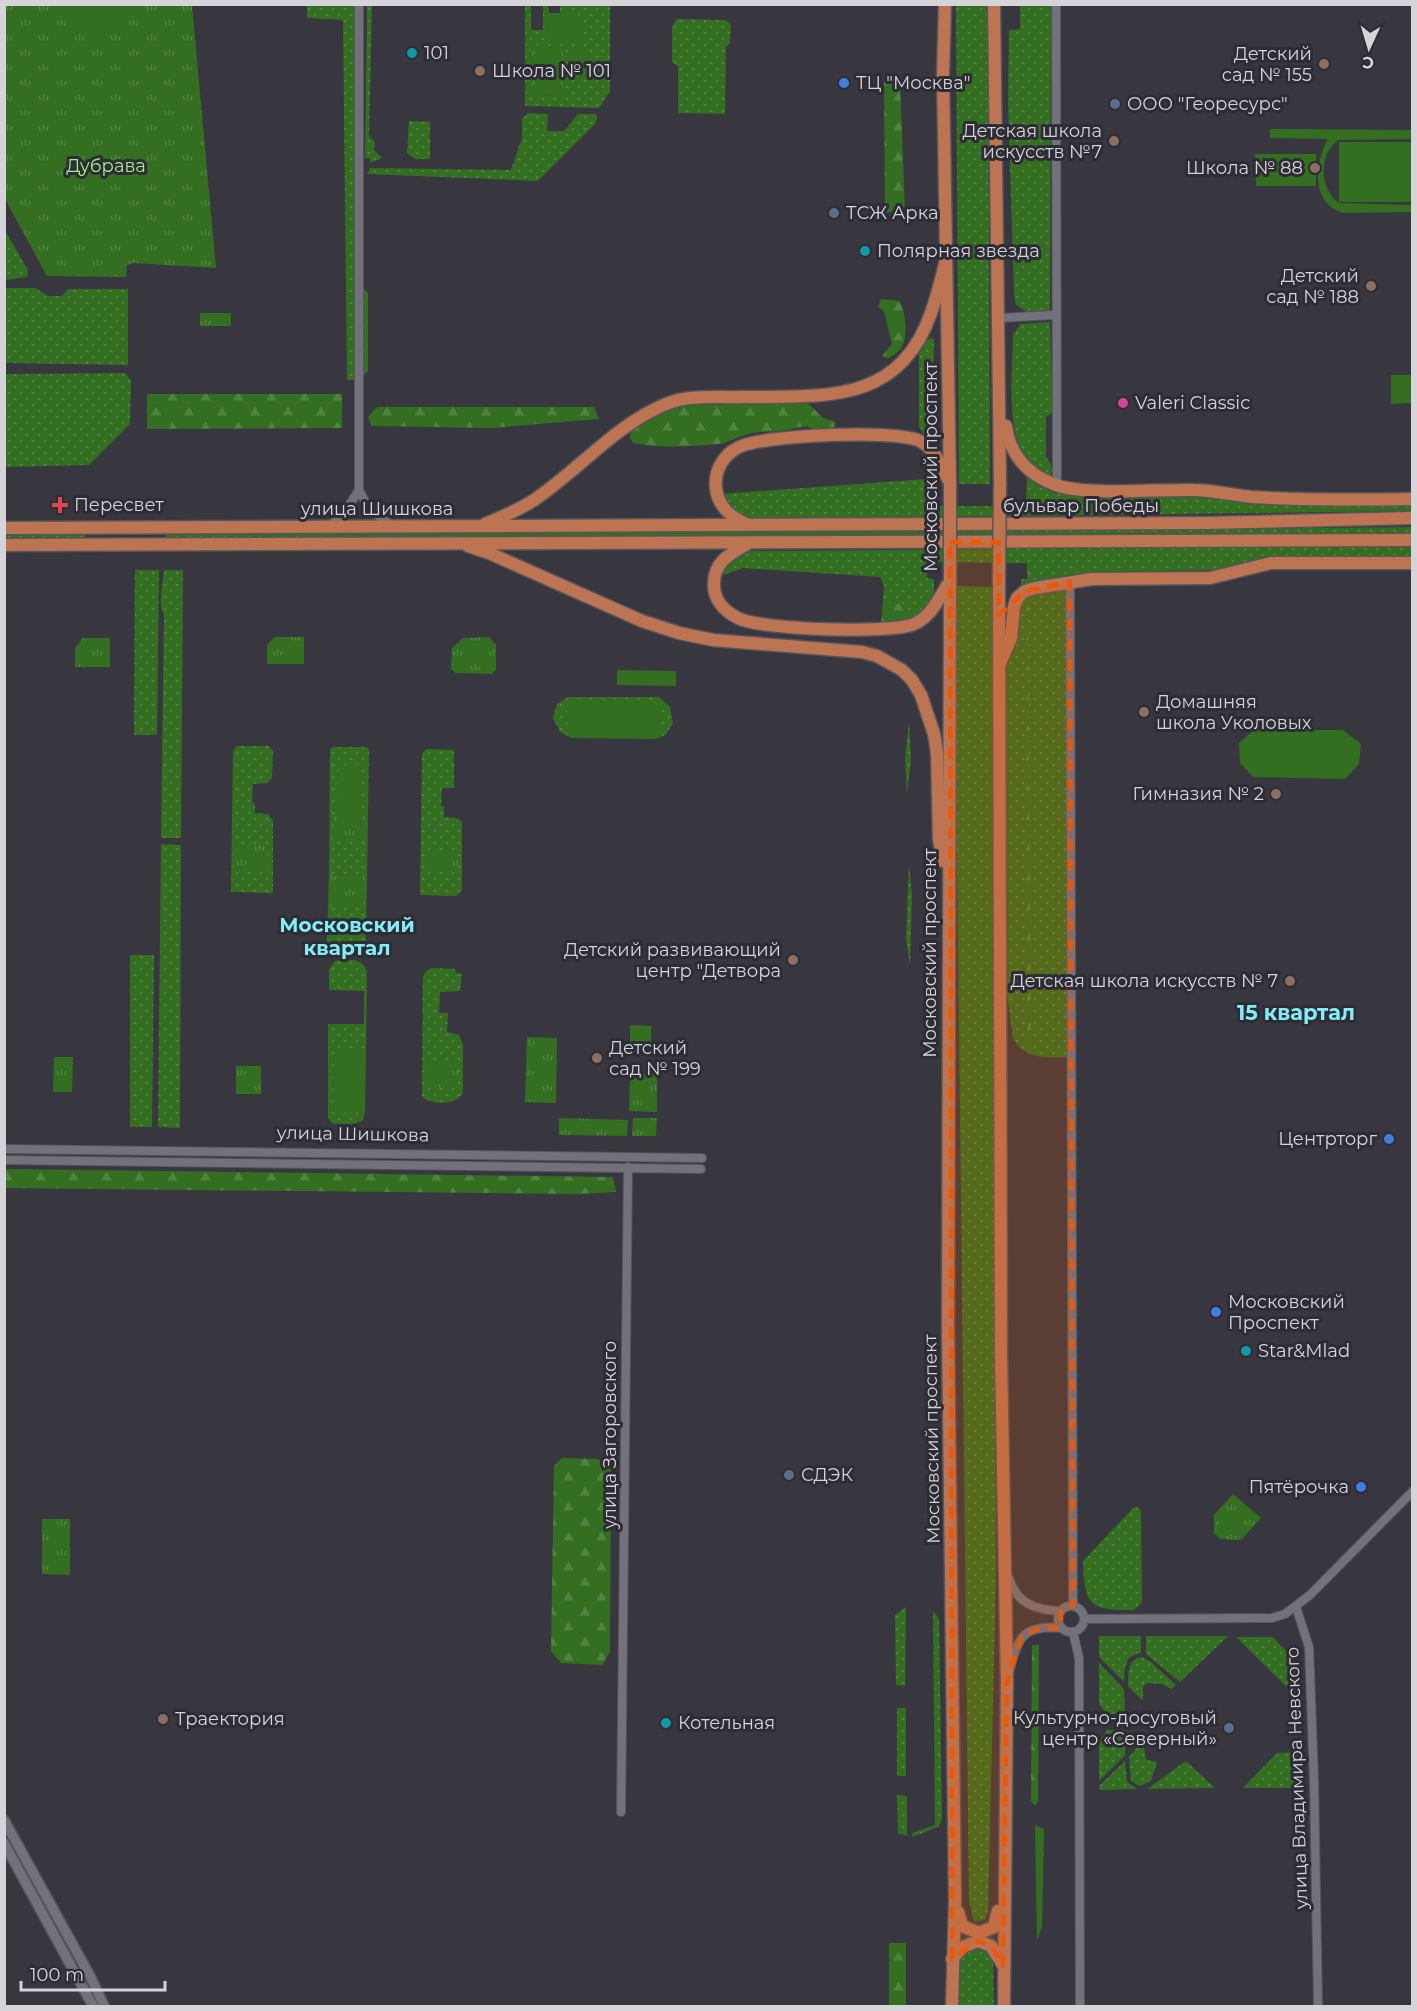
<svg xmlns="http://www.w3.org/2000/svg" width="1417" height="2011" font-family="Montserrat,sans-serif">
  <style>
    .grass { fill: url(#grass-dots); fill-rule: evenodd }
    .forest { fill: url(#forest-firs) }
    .park { fill: url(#park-tufts) }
    .garden { fill: #336e21 }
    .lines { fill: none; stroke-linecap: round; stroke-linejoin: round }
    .minor-casing { stroke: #56555c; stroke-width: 10 }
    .tertiary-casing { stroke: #56555c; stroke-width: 12 }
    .primary-casing { stroke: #56555c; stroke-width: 15 }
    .minor { stroke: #73717b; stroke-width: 8 }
    .tertiary { stroke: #73717b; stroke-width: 9 }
    .primary { stroke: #bd7452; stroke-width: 12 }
    .primary-bridge-casing { stroke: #56555c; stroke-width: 15; stroke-linecap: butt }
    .primary-bridge { stroke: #bd7452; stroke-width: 12 }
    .marked { fill: #e8590c; fill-opacity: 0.2; stroke: #e8590c; stroke-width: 4.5; stroke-dasharray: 12 8; stroke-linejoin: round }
    .culture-dot { fill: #0f9aa8; stroke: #2e2c35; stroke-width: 2 }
    .education-dot { fill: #8d6e63; stroke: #2e2c35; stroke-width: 2 }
    .shop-dot { fill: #3f7fe0; stroke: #2e2c35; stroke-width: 2 }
    .service-dot { fill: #5c6f8a; stroke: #2e2c35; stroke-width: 2 }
    .hotel-dot { fill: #d1479c; stroke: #2e2c35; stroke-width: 2 }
    .health-dot { fill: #e0444e; stroke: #2e2c35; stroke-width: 2 }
    .labels { text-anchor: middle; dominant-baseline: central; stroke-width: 6; stroke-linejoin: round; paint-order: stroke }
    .poi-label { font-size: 18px; fill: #d5d4d9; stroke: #2e2c35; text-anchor: start }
    .park-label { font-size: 18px; fill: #9dee87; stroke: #2e2c35 }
    .street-label { font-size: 18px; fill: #d5d4d9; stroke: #2e2c35 }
    .neighbourhood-label { font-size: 20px; font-weight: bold; fill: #82edf7; stroke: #2e2c35 }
    .quarter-label { font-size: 21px; font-weight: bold; fill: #82edf7; stroke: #2e2c35 }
  </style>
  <defs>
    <pattern id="grass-dots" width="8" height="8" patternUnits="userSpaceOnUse" patternTransform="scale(1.5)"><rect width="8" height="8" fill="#336e21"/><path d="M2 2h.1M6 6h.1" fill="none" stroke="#508241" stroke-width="1.8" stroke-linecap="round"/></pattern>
    <pattern id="forest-firs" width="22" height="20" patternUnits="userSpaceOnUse" patternTransform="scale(1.5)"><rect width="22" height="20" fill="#336e21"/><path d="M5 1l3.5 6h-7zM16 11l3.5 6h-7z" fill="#508241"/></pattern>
    <pattern id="park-tufts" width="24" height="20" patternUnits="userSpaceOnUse" patternTransform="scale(1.5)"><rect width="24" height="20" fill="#336e21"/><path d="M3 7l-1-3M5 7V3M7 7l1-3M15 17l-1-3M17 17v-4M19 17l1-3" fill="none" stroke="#508241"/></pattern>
  </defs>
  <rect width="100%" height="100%" fill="#38373f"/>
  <g class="grass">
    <path d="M372 4 369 136 375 142 374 150 382 158 370 163V158H365L367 5Z"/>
    <path d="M307 5H359V283L368 293V371L359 380H347L343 20 307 18Z"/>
    <path d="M525 5H531V30H543V5H548L549 13H560V5H610V91L599 108 525 106ZM531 45 563 95 530 94Z"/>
    <path d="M956 5H988L990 484H959Z"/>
    <path d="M1020 5H1051L1050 311 1027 312 1016 305 1014 295 1008 100 1009 30 1020 29Z"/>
    <path d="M677 19 726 20 731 25 730 43 726 47 725 114 678 113V66L672 62V26Z"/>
    <path d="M528 113 548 114 547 131H564L578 114H596L597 118 595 124 538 181 367 174 370 168 511 170 522 138V119Z"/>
    <path d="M409 121 430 122V159H415L407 153Z"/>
    <path d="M4 229 28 270 27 277 5 280Z"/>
    <path d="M5 288H35L48 296H62L68 289H128V365L5 363Z"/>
    <path d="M1050 322 1053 412 1046 417V457L1054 470 1050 476C1000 464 1013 374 1013 335L1020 324Z"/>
    <path d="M931 338 934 339 931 444 919 427V353L927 340Z"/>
    <path d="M125 373 131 380 130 424 89 465 5 467 4 374Z"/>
    <path d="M925 452 934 462 938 484H926V506H1026L1027 475 1035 484 1055 493 1082 496H1189L1283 504 1412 503V511L763 519C741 517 732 513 721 494L927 479Z"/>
    <path d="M1412 527V535L166 539V533L1026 531Z"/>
    <path d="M4 533H85L86 539 5 540Z"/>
    <path d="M1412 546V556L1270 557 1219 570 1093 572 1021 585V579H1027V563L927 562V578L934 579V599L921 614 905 622 899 603 883 599 884 586 880 577 743 568 720 576 730 563 750 551Z"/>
    <path d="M135 570H159L157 735H134Z"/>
    <path d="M164 570H183L181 838H161L164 615C157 602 163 585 164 570Z"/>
    <path d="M1070 582V1057C1047 1057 1027 1061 1013 1039L1000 941 998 668 1017 598Z"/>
    <path d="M954 586 994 587 996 1577 988 1911 985 1920 974 1922 969 1901Z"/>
    <path d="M568 697H659L670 707 673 724 665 735 656 739 571 738 560 732 553 718 557 704Z"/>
    <path d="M909 722 911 758 907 794 905 757Z"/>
    <path d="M237 746H269L273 751 272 778 267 783 253 784 252 803H255V813L268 814 273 821V893L231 892 233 751Z"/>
    <path d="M333 747H367L369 750 366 943 359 950 338 951 330 947 327 941 328 906H363V875L329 874 330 750ZM362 765V810H366H334H338Z"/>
    <path d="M426 749 454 750V788H442L441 806H444V817L456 818 462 822V890L456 896 420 895 422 754Z"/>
    <path d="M161 844 181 845 180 1128 158 1127Z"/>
    <path d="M909 863 912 895 910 965 906 939Z"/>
    <path d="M130 955H154L152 1127H130Z"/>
    <path d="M335 961C348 959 363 957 367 972L366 1052H334L333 1113H365L362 1121 353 1124H333L328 1118V1024H364V991L329 990V969Z"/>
    <path d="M432 968 455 969 456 973 462 974 460 991 440 992 439 1013H448L447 1032 459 1035 463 1045V1093C457 1105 430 1106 422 1096L423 977 426 971Z"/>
    <path d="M1134 1507H1138L1141 1511 1142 1602 1134 1610C1089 1611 1084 1605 1083 1561Z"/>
    <path d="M906 1607 905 1686 896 1685 895 1615Z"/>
    <path d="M933 1611 939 1619 942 1820 938 1827 912 1837V1833L935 1825Z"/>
    <path d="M1099 1636H1141V1653C1124 1655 1125 1668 1124 1682L1099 1657Z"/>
    <path d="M1146 1636H1228L1180 1682 1146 1654Z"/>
    <path d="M1236 1637H1273L1302 1668V1702Z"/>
    <path d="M1142 1657 1151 1662 1176 1685 1171 1689 1162 1684 1146 1683 1143 1687V1701L1128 1686C1129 1674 1126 1659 1142 1657Z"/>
    <path d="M1099 1663 1124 1689 1125 1713 1107 1714 1099 1704Z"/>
    <rect x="897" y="1708" width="9" height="68"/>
    <path d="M1107 1730H1125V1755L1099 1781V1742Z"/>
    <path d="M1143 1741 1146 1760 1157 1762 1151 1781 1140 1786 1131 1781 1129 1757Z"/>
    <path d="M1303 1752V1788H1243L1277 1753Z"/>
    <path d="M1125 1761 1127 1782 1137 1789 1099 1790V1786Z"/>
    <path d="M1187 1762 1215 1788 1147 1789 1183 1763Z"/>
    <path d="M897 1795 907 1796V1836L898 1833Z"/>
    <path d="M976 1946 988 1951 993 1963 994 2006H959V1963L964 1951Z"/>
  </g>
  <g class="forest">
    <path d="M900 81 905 213 885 212 884 82Z"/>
    <path d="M881 299 899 301C906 310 909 340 900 350 897 353 891 356 888 359L882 356 892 344 884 311 878 307Z"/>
    <path d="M147 394H342V428L147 429Z"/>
    <path d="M808 403 823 418 836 422 834 427 816 431C806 422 797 429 785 430 773 432 760 431 748 434 738 437 728 443 717 444 690 447 658 448 633 443L630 437 631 428 673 405Z"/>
    <path d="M377 407H594L599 419 491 428 372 426 368 417Z"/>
    <path d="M883 599 899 603 905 611V622L881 625Z"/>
    <path d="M1028 601 1031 1048 1027 1046 1025 606Z"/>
    <path d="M5 1169 613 1177 616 1192 575 1194 5 1188Z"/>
    <path d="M562 1458 598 1459 611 1469 610 1652 602 1665 561 1663 551 1651 554 1466Z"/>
    <path d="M1032 1645H1039L1038 1801 1035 1806 1031 1801Z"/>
    <path d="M1035 1825 1044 1829 1042 1927 1037 1940Z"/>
    <rect x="889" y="1943" width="17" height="63"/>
  </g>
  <g class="park">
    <path d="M4 5H192L216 268 133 263 127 265 126 277 47 276 5 199Z"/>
    <path d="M531 45 564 46 563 95 530 94Z"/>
    <rect x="200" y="313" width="31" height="13"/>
    <path d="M275 637H304V664H267V645Z"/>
    <path d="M489 637 496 645V670L491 674 456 673 451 669 452 648 463 638Z"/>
    <path d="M83 638H110V667H75V648Z"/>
    <path d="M334 810H366V841H333Z"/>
    <rect x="235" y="845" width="32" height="24"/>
    <path d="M426 850 458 851V868H426Z"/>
    <path d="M329 874 364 875 363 907 328 906Z"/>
    <path d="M630 1025 651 1026V1043H630Z"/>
    <path d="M527 1037 557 1038 556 1103 525 1102Z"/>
    <path d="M54 1057H73L72 1092H53Z"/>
    <rect x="428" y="1063" width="30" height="24"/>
    <rect x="236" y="1066" width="25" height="28"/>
    <path d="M630 1074H657V1112L629 1111Z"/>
    <path d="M559 1118 628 1120 627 1136 559 1135Z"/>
    <path d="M633 1118H657L656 1136H632Z"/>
    <path d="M1233 1494 1261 1518 1241 1540 1220 1539 1214 1533V1515Z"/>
    <path d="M42 1519H70V1575L42 1574Z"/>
  </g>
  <g class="garden">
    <path d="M67 5 125 6 124 30 66 28Z"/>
    <path d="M548 14 582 15V43L548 42Z"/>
    <path d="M568 48 586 49V76H567Z"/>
    <path d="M1270 129 1412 130V139L1339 140C1318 153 1319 189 1339 203L1412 205V212L1343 213C1310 203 1315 162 1328 139L1270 138Z"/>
    <rect x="1339" y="142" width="73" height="60"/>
    <path d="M1255 154H1316V186H1256Z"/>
    <path d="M1391 375H1412V403L1391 404Z"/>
    <path d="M617 670 676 671V686L617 685Z"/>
    <path d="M567 699 660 700V737L567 736Z"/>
    <path d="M1254 730H1343L1361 744 1359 764 1345 779 1253 777 1240 763 1239 743Z"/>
    <path d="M339 765H362V810H338Z"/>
    <path d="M334 1051 366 1052 365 1113H333Z"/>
  </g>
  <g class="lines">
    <defs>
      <g id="minor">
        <path d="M359 4V490"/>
        <path d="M1056 4 1057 485"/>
        <path d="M999 318 1054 315"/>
        <path d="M328 526 341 518 359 490C367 507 375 516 392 525"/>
        <path d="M1070 582 1073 1606"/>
        <path d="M4 1149 702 1158"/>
        <path d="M4 1160 701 1169"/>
        <path d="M1009 1578C1017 1604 1035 1610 1061 1611"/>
        <circle cx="1071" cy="1619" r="13"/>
        <path d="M1296 1607 1309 1647 1314 1780 1318 2006"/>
        <path d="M1084 1619 1272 1618 1285 1614 1310 1595 1412 1492"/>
        <path d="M1073 1632 1079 1658 1080 2006"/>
        <path d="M1010 1669C1018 1636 1024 1625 1061 1628"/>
        <path d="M621 1812 628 1167"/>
      </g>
      <g id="tertiary">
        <path d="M4 1820 90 1976 104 2006"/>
        <path d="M4 1843 93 2006"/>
      </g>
      <g id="primary">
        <path d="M945 4 943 75 950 483"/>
        <path d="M994 4 1000 483"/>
        <path d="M1006 426C1010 455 1028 475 1056 485 1087 496 1157 489 1193 490 1213 490 1232 495 1252 497 1306 500 1359 500 1412 499"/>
        <path d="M485 524C502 517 519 510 534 500 579 470 615 425 666 404 688 394 718 398 742 397 823 396 899 405 931 313 938 294 942 275 947 256"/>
        <path d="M746 524C731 517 718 507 716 488 714 471 723 455 739 447 764 435 896 429 920 441 935 449 941 467 949 481"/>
        <path d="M4 528 1207 523 1412 518"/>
        <path d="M747 544C730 554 714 562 714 583 713 599 724 611 738 618 760 630 891 634 914 624 931 617 940 597 949 582"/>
        <path d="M4 545 1412 540"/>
        <path d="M468 546 489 553 642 621 679 633 713 640 862 652 877 656 902 670 912 680 921 695 934 734 937 753 939 839 943 861"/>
        <path d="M950 581 948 1332 955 1902 952 2006"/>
        <path d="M999 582 1001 1357 1007 1682 1004 2006"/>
        <path d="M1001 661 1011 638 1014 607 1017 598 1025 591 1035 588 1092 579 1210 578 1271 563H1412"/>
        <path d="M958 1912 962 1926 979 1933 994 1927 998 1911"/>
        <path d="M952 1959 963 1947 978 1941 991 1946 1003 1965"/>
      </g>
    </defs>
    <use href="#minor" class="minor-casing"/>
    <use href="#tertiary" class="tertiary-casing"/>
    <use href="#primary" class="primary-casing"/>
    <use href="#minor" class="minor"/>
    <use href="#tertiary" class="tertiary"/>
    <use href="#primary" class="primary"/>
    <defs>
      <g id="primary-bridge">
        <path d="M950 581V483"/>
        <path d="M999 582 1000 483"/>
      </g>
    </defs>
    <use href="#primary-bridge" class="primary-bridge-casing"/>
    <use href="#primary-bridge" class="primary-bridge"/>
  </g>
  <path class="marked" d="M950 542H999V615L1025 591 1070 582 1073 1606 1061 1609V1628H1040L1022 1637 1007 1682 1003 1966 991 1946 978 1941 952 1959Z"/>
  <g class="culture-dot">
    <circle cx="412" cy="53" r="6"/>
    <circle cx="865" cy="251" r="6"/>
    <circle cx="1246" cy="1351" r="6"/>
    <circle cx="666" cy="1723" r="6"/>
  </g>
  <g class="education-dot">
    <circle cx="1324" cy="64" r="6"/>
    <circle cx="480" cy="71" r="6"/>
    <circle cx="1114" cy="141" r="6"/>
    <circle cx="1315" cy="168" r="6"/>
    <circle cx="1371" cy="286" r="6"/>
    <circle cx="1144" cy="712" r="6"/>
    <circle cx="1276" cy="794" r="6"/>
    <circle cx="793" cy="960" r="6"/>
    <circle cx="1290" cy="981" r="6"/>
    <circle cx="597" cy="1058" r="6"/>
    <circle cx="163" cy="1719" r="6"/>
  </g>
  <g class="shop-dot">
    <circle cx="844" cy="83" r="6"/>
    <circle cx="1389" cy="1139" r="6"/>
    <circle cx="1216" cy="1312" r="6"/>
    <circle cx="1361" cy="1487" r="6"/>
  </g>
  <g class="service-dot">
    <circle cx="1115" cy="104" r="6"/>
    <circle cx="834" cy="213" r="6"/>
    <circle cx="789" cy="1475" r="6"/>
    <circle cx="1229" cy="1728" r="6"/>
  </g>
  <circle class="hotel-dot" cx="1123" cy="403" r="6"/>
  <path class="health-dot" d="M57 496h6v6h6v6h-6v6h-6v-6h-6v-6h6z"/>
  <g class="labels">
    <g class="poi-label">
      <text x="424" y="53">101</text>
      <text x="1312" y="54" text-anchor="end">Детский<tspan x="1312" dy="21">сад № 155</tspan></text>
      <text x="492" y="71">Школа № 101</text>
      <text x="856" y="83">ТЦ "Москва"</text>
      <text x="1127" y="104">ООО "Георесурс"</text>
      <text x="1102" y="131" text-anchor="end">Детская школа<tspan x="1102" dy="21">искусств №7</tspan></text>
      <text x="1303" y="168" text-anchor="end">Школа № 88</text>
      <text x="846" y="213">ТСЖ Арка</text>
      <text x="877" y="251">Полярная звезда</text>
      <text x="1359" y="276" text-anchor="end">Детский<tspan x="1359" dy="21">сад № 188</tspan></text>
      <text x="1135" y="403">Valeri Classic</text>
      <text x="74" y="505">Пересвет</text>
      <text x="1156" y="702">Домашняя<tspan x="1156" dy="21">школа Уколовых</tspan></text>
      <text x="1264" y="794" text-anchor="end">Гимназия № 2</text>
      <text x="781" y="950" text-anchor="end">Детский развивающий<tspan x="781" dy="21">центр "Детвора</tspan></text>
      <text x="1278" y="981" text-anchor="end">Детская школа искусств № 7</text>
      <text x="609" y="1048">Детский<tspan x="609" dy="21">сад № 199</tspan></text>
      <text x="1377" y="1139" text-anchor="end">Центрторг</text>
      <text x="1228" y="1302">Московский<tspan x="1228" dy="21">Проспект</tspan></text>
      <text x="1258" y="1351">Star&amp;Mlad</text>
      <text x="801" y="1475">СДЭК</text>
      <text x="1349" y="1487" text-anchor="end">Пятёрочка</text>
      <text x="1217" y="1718" text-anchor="end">Культурно-досуговый<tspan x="1217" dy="21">центр «Северный»</tspan></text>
      <text x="175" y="1719">Траектория</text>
      <text x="678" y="1723">Котельная</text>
    </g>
    <g class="park-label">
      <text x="106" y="166">Дубрава</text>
    </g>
    <g class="street-label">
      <text transform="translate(931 467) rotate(-90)">Московский проспект</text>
      <text x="1081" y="506">бульвар Победы</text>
      <text x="377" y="509">улица Шишкова</text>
      <text transform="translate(930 953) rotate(-90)">Московский проспект</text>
      <text transform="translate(353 1134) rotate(1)">улица Шишкова</text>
      <text transform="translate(610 1435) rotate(-90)">улица Загоровского</text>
      <text transform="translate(932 1439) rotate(-91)">Московский проспект</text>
      <text transform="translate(1297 1778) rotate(-92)">улица Владимира Невского</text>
    </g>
    <g class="neighbourhood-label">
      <text x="347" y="925">Московский<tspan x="347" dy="23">квартал</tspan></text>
    </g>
    <g class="quarter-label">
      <text x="1296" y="1012">15 квартал</text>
    </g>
  </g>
  <rect width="1417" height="2011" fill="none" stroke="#d5d4d9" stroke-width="12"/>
  <g transform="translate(1369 48) rotate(184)" stroke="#2e2c35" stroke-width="4.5" paint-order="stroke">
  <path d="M0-4.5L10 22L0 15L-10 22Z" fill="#d5d4d9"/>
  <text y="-9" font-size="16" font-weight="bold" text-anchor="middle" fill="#d5d4d9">С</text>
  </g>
  <path d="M21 1981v9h144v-9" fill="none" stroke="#d5d4d9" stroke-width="3"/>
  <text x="30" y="1981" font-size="18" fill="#d5d4d9" stroke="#2e2c35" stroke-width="4.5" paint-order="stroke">100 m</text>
</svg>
